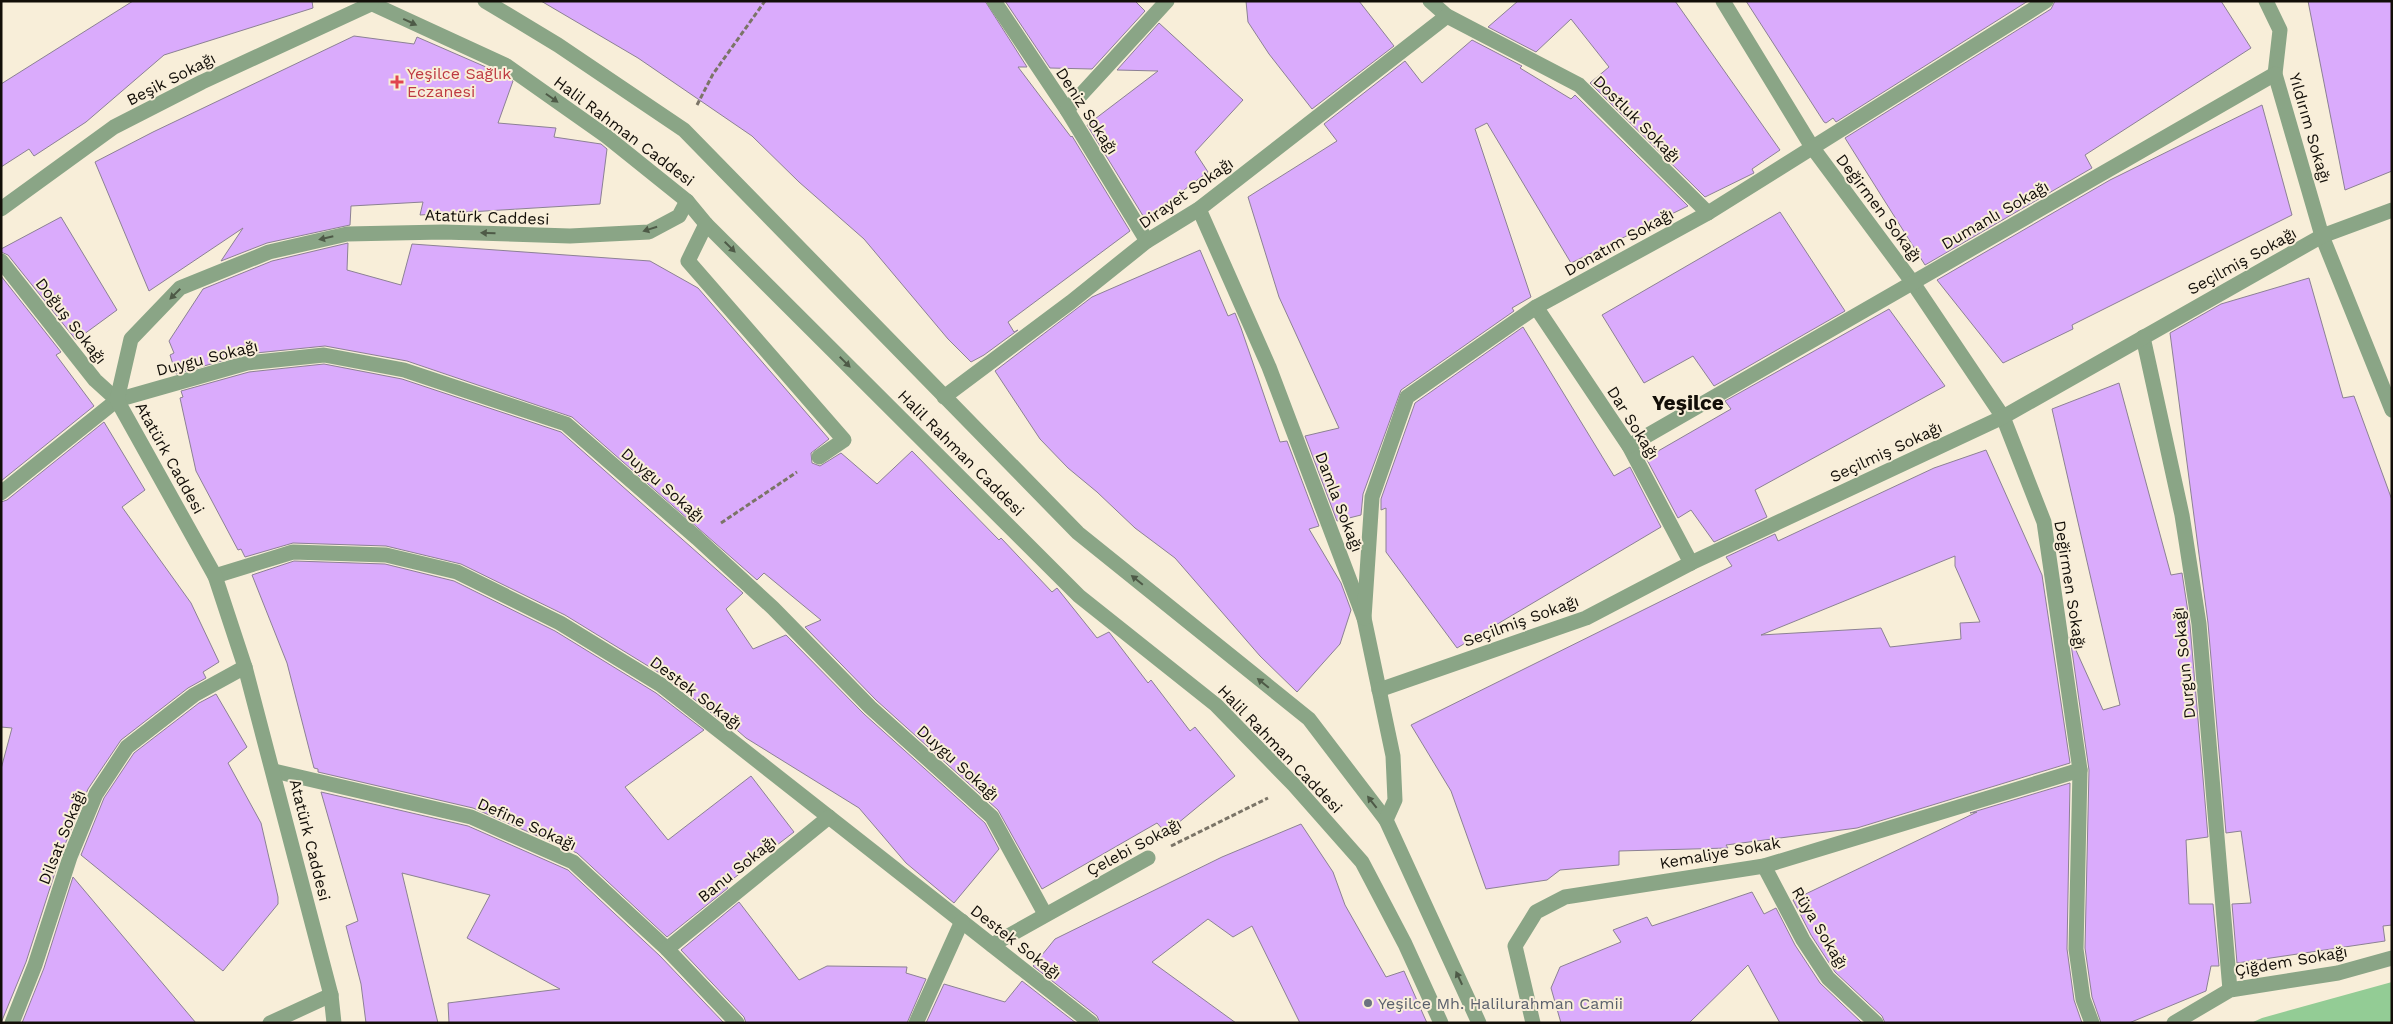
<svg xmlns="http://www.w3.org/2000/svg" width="2393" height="1024" font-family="'Work Sans',sans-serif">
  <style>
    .green { fill: #93cc95 }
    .building { fill: #daabfc; stroke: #8c8194; fill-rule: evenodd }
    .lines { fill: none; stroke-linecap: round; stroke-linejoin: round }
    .path { stroke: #7b7467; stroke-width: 3; stroke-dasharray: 5 2.5; stroke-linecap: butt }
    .minor { stroke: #8aa586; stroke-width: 15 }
    .oneway { fill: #4e5a47 }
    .health-dot { fill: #e0444e; stroke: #f8eed9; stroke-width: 2 }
    .worship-dot { fill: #6b7280; stroke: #f8eed9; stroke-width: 2 }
    .labels { text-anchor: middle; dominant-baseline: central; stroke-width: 4; stroke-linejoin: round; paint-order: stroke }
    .health-label { font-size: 16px; fill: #be3a42; stroke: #f8eed9; text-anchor: start }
    .street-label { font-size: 16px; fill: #120e08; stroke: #f8eed9 }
    .worship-label { font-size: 16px; fill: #5b616d; stroke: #f8eed9; text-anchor: start }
    .district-label { font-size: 21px; font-weight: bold; fill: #120e08; stroke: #f8eed9 }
  </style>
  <rect width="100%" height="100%" fill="#f8eed9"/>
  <path class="green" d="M2392 982V1023H2251L2262 1018Z"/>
  <g class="building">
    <path d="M133 1H312L313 8 164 55 86 122 34 156 29 149 1 167V84Z"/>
    <path d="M541 1H985L1027 67H1018L1071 137 1072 136 1130 231 1008 322 1014 332 1018 330 984 355 971 362 948 339 864 239 799 182 752 136 638 58Z"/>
    <path d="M1005 1H1135L1145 11 1092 69 1050 68Z"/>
    <path d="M1246 1H1359L1394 46 1312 109 1269 54 1248 22Z"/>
    <path d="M1518 1H1675L1780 150 1752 169 1754 173 1705 197 1590 83 1609 67 1571 19 1536 52 1488 27Z"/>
    <path d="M1746 1H2028L1836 122 1833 118 1826 123 1824 122Z"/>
    <path d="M2055 1H2221L2251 48 2085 155 2092 168 1925 265 1845 138 2051 9Z"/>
    <path d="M2308 1H2392V171L2345 190Z"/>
    <path d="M1159 23 1243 100 1195 152 1208 172 1145 219 1087 125 1158 71 1117 70Z"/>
    <path d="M354 36 414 44 417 37 502 74 513 81 498 123 556 128 554 137 601 144 607 149 600 204 420 215 423 202 351 206 350 225 267 243 221 261 243 228 149 291 95 162 153 132Z"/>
    <path d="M1472 40 1522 66 1520 68 1571 99 1575 95 1688 206 1571 263 1487 123 1475 129 1531 297 1512 308 1514 311 1401 390 1363 494 1361 515 1337 521 1305 436 1339 428 1279 297 1248 197 1337 141 1324 124 1405 61 1422 83Z"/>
    <path d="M2262 105 2292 215 2072 325 2073 329 2003 363 1937 280 2110 180Z"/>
    <path d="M1780 212 1845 311 1714 386 1693 356 1644 383 1602 315Z"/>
    <path d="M61 217 117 310 76 340 8 255 1 252V249Z"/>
    <path d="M348 243 347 270 401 285 412 244 650 261 698 288 829 439 811 453 812 463 820 466 841 453 877 484 912 451 999 540 1001 538 1052 592 1057 588 1097 638 1109 632 1148 683 1151 680 1190 731 1195 727 1235 776 1166 833 1157 823 1042 889 998 810 876 700 805 627 821 620 764 573 757 580 572 417 407 361 325 346 246 354 176 374 170 355 174 353 169 341 203 289 272 261Z"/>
    <path d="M1200 250 1228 316 1235 313 1241 328 1280 442 1287 441 1319 526 1309 529 1341 583 1351 610 1340 644 1297 692 1260 656 1175 558 1135 528 1097 492 1068 468 1040 439 995 371 1092 297Z"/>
    <path d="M1 276 61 352 56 355 94 406 1 481Z"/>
    <path d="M2309 278 2343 398 2354 396 2392 500V925L2383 926 2385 941 2237 963 2232 904 2251 903 2241 831 2226 833 2208 623 2170 333 2221 304Z"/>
    <path d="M1889 309 1945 386 1755 490 1767 517 1714 542 1691 510 1678 518 1646 458 1731 409 1725 401Z"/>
    <path d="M1523 327 1614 476 1630 467 1661 527 1457 648 1386 552V508L1381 510V499L1415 403Z"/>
    <path d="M324 364 402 379 561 432 743 593 726 609 753 649 786 635 864 714 985 823 999 849 954 903 906 863 859 808 746 738 722 717 719 719 666 677 565 615 461 564 386 546 293 543 245 557 241 549 238 550 196 471 180 398 183 397 181 391 249 372Z"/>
    <path d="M2119 383 2171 575 2182 573 2190 625 2208 837 2186 840 2189 904H2213L2219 966H2211L2206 991 2129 1023H2101L2092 997 2085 948 2089 770 2070 637 2103 710 2120 705 2052 409Z"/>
    <path d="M104 422 145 490 122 507 191 603 219 662 203 672 206 678 188 688 121 740 88 789 61 854 26 962 1 1023V769L12 728 1 727V502L7 500Z"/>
    <path d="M1986 450 2042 575 2070 763 1857 828 1726 845 1728 848 1619 851V865L1560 870 1547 880 1486 889 1451 791 1411 725 1732 566 1726 557 1775 534 1778 541 1934 468ZM1955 556V566L1980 622 1960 623 1961 639 1890 647 1881 628 1761 635Z"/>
    <path d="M294 561 385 564 454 581 555 631 656 693 704 730 625 787 668 840 751 776 794 832 725 885 728 888 667 937 577 853 473 808 318 772V769L314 768 287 663 252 575Z"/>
    <path d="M216 694 247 747 228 763 261 823 278 897V904L223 971 81 855 104 798 134 753 199 703Z"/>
    <path d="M2070 783 2067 949 2074 1000 2082 1023H1885L1882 1016 1835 972 1811 935 1793 900 1977 812 1970 813Z"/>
    <path d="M321 792 468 826 568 870 660 956 724 1023H449L448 1003 560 989 467 938 490 895 402 873 438 1023H366L361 984 346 926 358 921Z"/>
    <path d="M1301 824 1333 872 1345 905 1386 977 1404 971 1427 1023H1300L1252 926 1233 937 1208 919 1152 962 1236 1023H1100L1097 1016 1033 966 1055 939 1222 857Z"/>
    <path d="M73 877 196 1023H22L44 968Z"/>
    <path d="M1752 892 1764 914 1776 908 1795 945 1820 983 1862 1023H1780L1748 965 1689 1023H1561L1551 988 1560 967 1621 942 1613 930 1647 917 1652 926Z"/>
    <path d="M739 902 799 980 827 966 907 967 906 973 926 979 907 1023H746L744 1017 681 950Z"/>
    <path d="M1022 981 1076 1023H926L944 984 1005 1002Z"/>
  </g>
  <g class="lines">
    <g class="path">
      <path d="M697 105 713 74 765 1"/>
      <path d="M721 523 797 472"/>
      <path d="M1171 846 1268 798"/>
    </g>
    <g class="minor">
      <path d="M366 1 507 66 606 136 687 201 706 224 1079 596 1216 705 1294 785 1362 862 1405 944 1441 1023"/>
      <path d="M485 1 558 45 684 130 1078 533 1309 719 1386 820 1479 1023"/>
      <path d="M994 1 1067 110 1147 241"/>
      <path d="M1430 1 1447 16 1579 85 1708 213"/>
      <path d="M1723 1 1812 147 1913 283 2003 417 2044 522 2080 770 2076 949 2083 999 2092 1023"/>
      <path d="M2266 1 2280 30 2275 74 2322 236 2392 410"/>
      <path d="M1067 110 1167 1"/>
      <path d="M1 209 114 127 202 82 371 4"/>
      <path d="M1199 209 1269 367 1364 618 1393 756 1395 800 1386 820"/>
      <path d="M706 224 688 261 844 440 819 457"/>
      <path d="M1 261 95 380 117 400"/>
      <path d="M1536 307 1629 446 1691 563"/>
      <path d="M2143 337 2182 515 2199 624 2230 990"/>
      <path d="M944 397 1071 302 1147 241 1199 209 1447 16"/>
      <path d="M1629 446 2275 74"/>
      <path d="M1 493 117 400 247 363 324 355 404 370 566 424 697 538 773 608 870 707 992 817 1045 914"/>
      <path d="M215 576 293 552 386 555 457 572 560 623 661 685 1091 1023"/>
      <path d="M1364 618 1372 497 1407 397 1536 307 1708 213 2046 1"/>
      <path d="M1379 690 1586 618 1691 563 2003 417 2322 236 2392 210"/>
      <path d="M274 771 471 817 573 862 667 949 737 1023"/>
      <path d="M1764 866 1803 940 1828 978 1876 1023"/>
      <path d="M992 945 1148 858"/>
      <path d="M667 949 829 817"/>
      <path d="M12 1023 35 965 70 857 96 794 127 747 194 695 245 667"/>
      <path d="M270 1023 331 995"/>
      <path d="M334 1023 331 995 245 667 215 576 117 400 131 339 180 288 269 252 347 234 443 232 570 236 649 232 679 216 687 201"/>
      <path d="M916 1023 962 921"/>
      <path d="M1533 1023 1515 946 1536 912 1565 897 1764 866 2080 770"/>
      <path d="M2174 1023 2230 990 2338 973 2392 958"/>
    </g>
  </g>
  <defs><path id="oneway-solid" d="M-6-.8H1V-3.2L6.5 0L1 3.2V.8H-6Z" transform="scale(1.25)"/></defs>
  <g class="oneway">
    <use href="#oneway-solid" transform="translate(410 22) rotate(25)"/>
    <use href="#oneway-solid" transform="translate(552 98) rotate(35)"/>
    <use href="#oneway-solid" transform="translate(650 229) rotate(162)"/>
    <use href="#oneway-solid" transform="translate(488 233) rotate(-178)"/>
    <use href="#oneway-solid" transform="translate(326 238) rotate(167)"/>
    <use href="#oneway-solid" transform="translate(730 247) rotate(45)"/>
    <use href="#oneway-solid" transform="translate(175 294) rotate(135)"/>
    <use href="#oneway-solid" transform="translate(845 362) rotate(45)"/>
    <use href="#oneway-solid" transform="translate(1137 580) rotate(-141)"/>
    <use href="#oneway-solid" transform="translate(1263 683) rotate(-141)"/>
    <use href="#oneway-solid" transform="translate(1372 802) rotate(-128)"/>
    <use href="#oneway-solid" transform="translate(1459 978) rotate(-115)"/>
  </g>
  <path class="health-dot" d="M394.5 74.5h5v5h5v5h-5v5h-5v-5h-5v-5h5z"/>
  <circle class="worship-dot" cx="1368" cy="1003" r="5"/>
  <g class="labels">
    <g class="health-label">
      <text x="407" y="73">Yeşilce Sağlık<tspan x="407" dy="18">Eczanesi</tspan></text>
    </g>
    <g class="street-label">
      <text transform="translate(171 79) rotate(-27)">Beşik Sokağı</text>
      <text transform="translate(1087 111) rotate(57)">Deniz Sokağı</text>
      <text transform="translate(1637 119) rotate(45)">Dostluk Sokağı</text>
      <text transform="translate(2310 128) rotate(74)">Yıldırım Sokağı</text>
      <text transform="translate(624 131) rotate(37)">Halil Rahman Caddesi</text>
      <text transform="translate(1186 193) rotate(-35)">Dirayet Sokağı</text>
      <text transform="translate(1879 208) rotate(53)">Değirmen Sokağı</text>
      <text transform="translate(1995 215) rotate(-30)">Dumanlı Sokağı</text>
      <text transform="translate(487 217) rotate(2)">Atatürk Caddesi</text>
      <text transform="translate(1619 242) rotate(-29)">Donatım Sokağı</text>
      <text transform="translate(2242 261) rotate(-29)">Seçilmiş Sokağı</text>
      <text transform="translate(71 321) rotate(52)">Doğuş Sokağı</text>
      <text transform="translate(207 358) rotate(-14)">Duygu Sokağı</text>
      <text transform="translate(1633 423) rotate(58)">Dar Sokağı</text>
      <text transform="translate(1886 452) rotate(-25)">Seçilmiş Sokağı</text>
      <text transform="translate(961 453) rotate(45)">Halil Rahman Caddesi</text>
      <text transform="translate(170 458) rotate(61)">Atatürk Caddesi</text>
      <text transform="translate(663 485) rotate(41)">Duygu Sokağı</text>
      <text transform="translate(1339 502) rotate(69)">Damla Sokağı</text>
      <text transform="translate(2070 585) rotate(81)">Değirmen Sokağı</text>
      <text transform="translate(1521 621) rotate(-20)">Seçilmiş Sokağı</text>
      <text transform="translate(2184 663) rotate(-96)">Durgun Sokağı</text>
      <text transform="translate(696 693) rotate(37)">Destek Sokağı</text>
      <text transform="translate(1280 749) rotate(46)">Halil Rahman Caddesi</text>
      <text transform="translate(958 763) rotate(42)">Duygu Sokağı</text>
      <text transform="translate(527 824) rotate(24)">Define Sokağı</text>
      <text transform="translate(62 837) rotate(-68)">Dilsat Sokağı</text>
      <text transform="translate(310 840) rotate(76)">Atatürk Caddesi</text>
      <text transform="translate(1134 847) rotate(-28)">Çelebi Sokağı</text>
      <text transform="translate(1720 853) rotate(-10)">Kemaliye Sokak</text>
      <text transform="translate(737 869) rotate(-39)">Banu Sokağı</text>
      <text transform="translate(1820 928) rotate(59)">Rüya Sokağı</text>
      <text transform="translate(1016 942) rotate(38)">Destek Sokağı</text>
      <text transform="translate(2291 961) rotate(-10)">Çiğdem Sokağı</text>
    </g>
    <g class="worship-label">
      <text x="1378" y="1003">Yeşilce Mh. Halilurahman Camii</text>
    </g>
    <g class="district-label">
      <text x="1688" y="402">Yeşilce</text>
    </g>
  </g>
  <rect width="2393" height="1024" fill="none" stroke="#120e08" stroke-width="5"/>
</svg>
